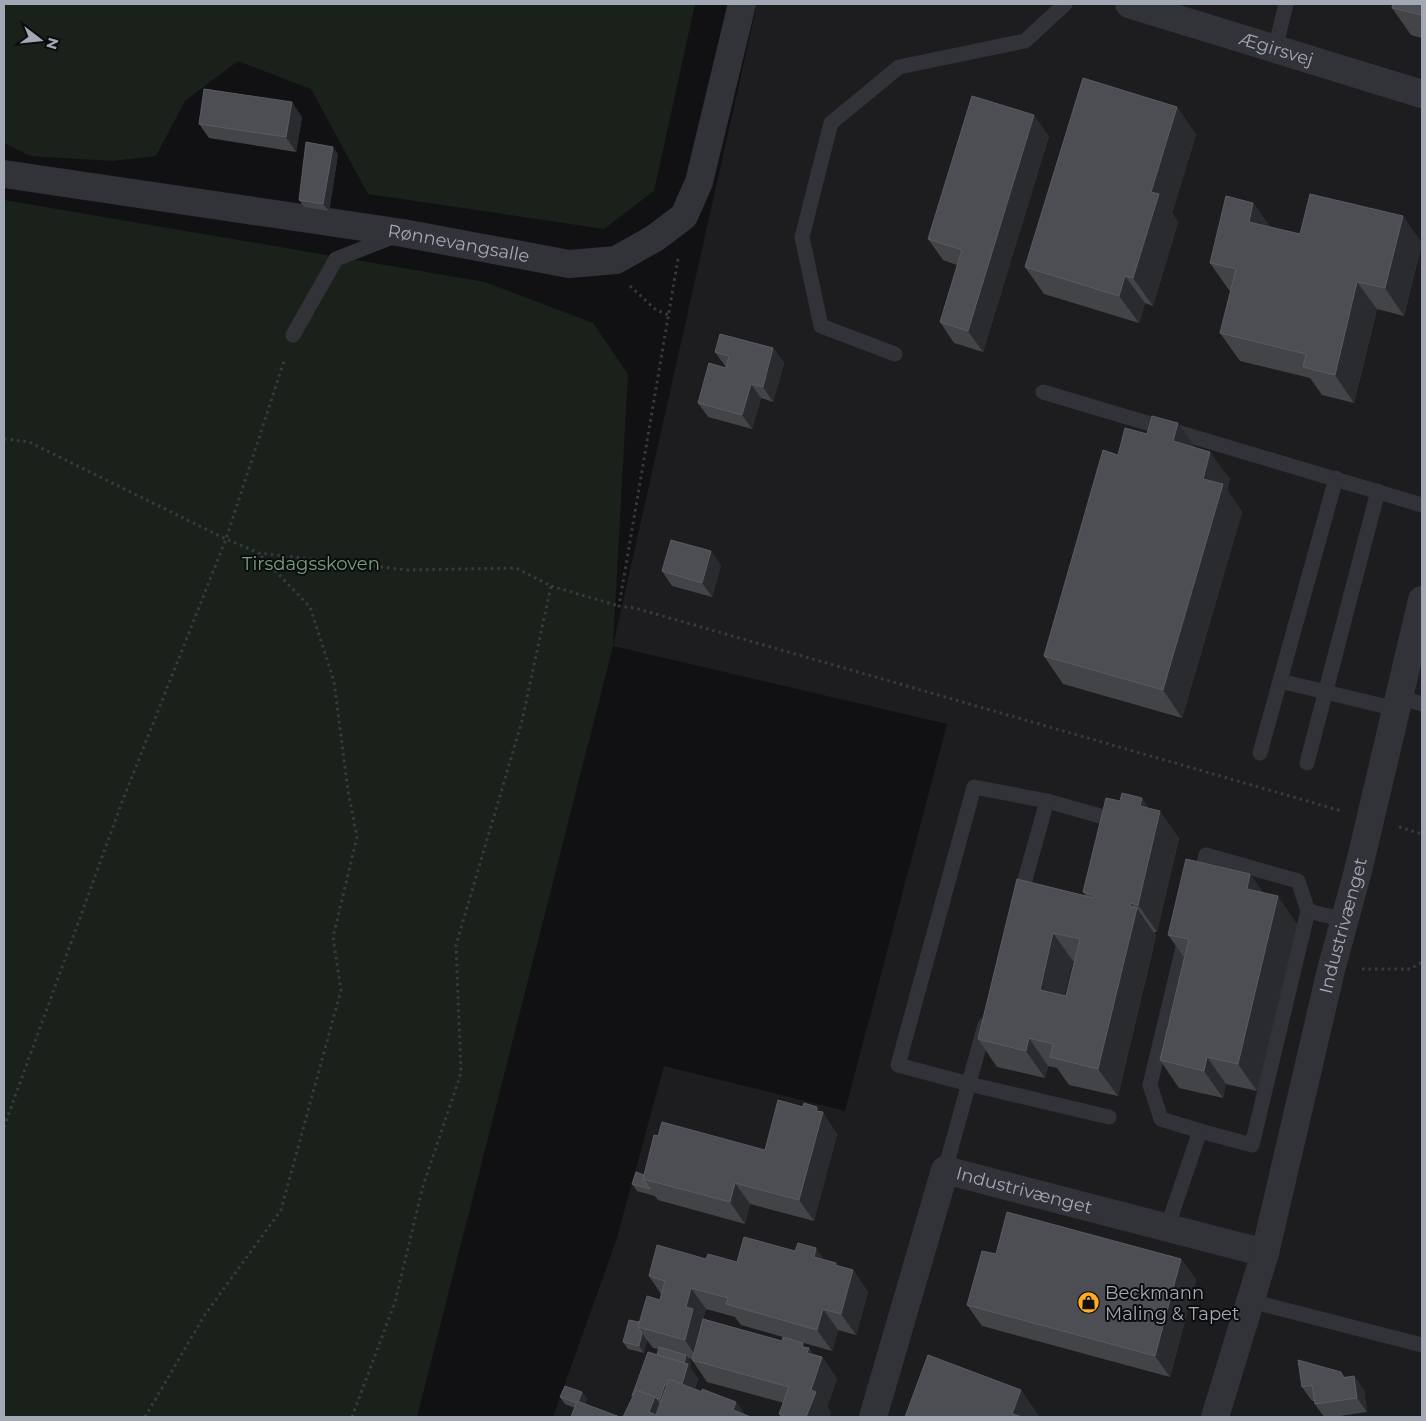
<svg xmlns="http://www.w3.org/2000/svg" width="1426" height="1421" font-family="Montserrat,sans-serif">
  <style>
    .built { fill: #1d1d20 }
    .green { fill: #19211a }
    .lines { fill: none; stroke-linecap: round; stroke-linejoin: round }
    .path { stroke: #383a3f; stroke-width: 3; stroke-dasharray: 2.5 4; stroke-linecap: butt }
    .service { stroke: #323338; stroke-width: 15 }
    .minor { stroke: #323338; stroke-width: 28 }
    .wall { fill: #424448; fill-rule: evenodd }
    .shaded-wall { fill: #2a2b2e }
    .building { fill: #4d4e54; stroke: #5a5c63; fill-rule: evenodd }
    .labels { text-anchor: middle; dominant-baseline: central; stroke-width: 4; stroke-linejoin: round; paint-order: stroke }
    .street-label { font-size: 18px; fill: #a2a8b4; stroke: #0c0c0e }
    .park-label { font-size: 18px; fill: #77a179; stroke: #0c0c0e }
    .poi-label { font-size: 18px; fill: #a2a8b4; stroke: #0c0c0e; text-anchor: start }
  </style>
  <rect width="100%" height="100%" fill="#111113"/>
  <path class="built" d="M757 4H1422V1417H553L616 1241 664 1066 845 1111 947 724 613 646Z"/>
  <g class="green">
    <path d="M4 4H695L654 191 604 229 368 194 311 89 238 61 185 101 156 156 112 161 30 156 4 143Z"/>
    <path d="M4 200 485 282 593 323 628 374 613 646 417 1417H4Z"/>
  </g>
  <g class="lines">
    <g class="path">
      <path d="M678 259 619 606 635 608 1342 811"/>
      <path d="M630 286 656 310 669 315"/>
      <path d="M4 439 29 442 226 539 259 553 406 570 516 568 551 586 522 721 456 945 461 1073 423 1186 395 1302 352 1417"/>
      <path d="M551 586 619 606"/>
      <path d="M1399 827 1422 834"/>
      <path d="M1362 969H1410L1422 962"/>
      <path d="M4 1127 122 802 226 539 285 358"/>
      <path d="M145 1417 204 1316 281 1210 341 990 333 937 357 837 348 791 334 681 310 607 259 554"/>
    </g>
    <g class="service">
      <path d="M1275 49 1286 4"/>
      <path d="M293 335 336 259 395 236"/>
      <path d="M895 354 821 326 802 237 831 123 899 67 1025 41 1065 4"/>
      <path d="M1043 392 1422 505"/>
      <path d="M1280 681 1396 709"/>
      <path d="M1399 697 1422 704"/>
      <path d="M1260 753 1336 478"/>
      <path d="M1307 763 1378 491"/>
      <path d="M1104 817 1047 801 974 787 898 1065 969 1084 1109 1117"/>
      <path d="M1199 884 1206 855 1298 881 1308 911 1252 1145 1200 1131"/>
      <path d="M1019 901 1047 801"/>
      <path d="M1308 911 1345 920"/>
      <path d="M945 1170 985 1025"/>
      <path d="M1167 1228 1200 1131 1161 1119 1150 1085 1186 935"/>
      <path d="M1251 1301 1422 1345"/>
    </g>
    <g class="minor">
      <path id="s1" d="M1129 4 1422 94"/>
      <path id="s2" d="M4 174 403 233 569 264 616 260 655 238 684 216 699 182 742 4"/>
      <path id="s3" d="M873 1417 945 1170 1265 1253"/>
      <path id="s4" d="M1215 1417 1265 1253 1331 970 1358 871 1422 600"/>
    </g>
  </g>
  <g class="wall">
    <path d="M1422 4V38L1411 35 1392 8Z"/>
    <path d="M1177 107 1196 135 1172 213 1178 222 1153 306 1145 303 1139 323 1044 294 1025 267Z"/>
    <path d="M302 117 296 152 209 138 199 124Z"/>
    <path d="M1049 136 983 352 954 343 940 322 957 265 943 260 928 239Z"/>
    <path d="M338 154 329 211 304 207 299 200Z"/>
    <path d="M1253 203 1270 227 1300 234 1422 243 1404 316 1377 309 1354 403 1322 395 1310 378 1240 361 1220 333 1231 291 1229 290 1210 263Z"/>
    <path d="M773 348 784 363 773 402 761 398 752 429 708 417 698 403 726 367 725 366 715 352Z"/>
    <path d="M1195 447 1230 479 1227 490 1242 512 1182 718 1063 684 1044 656 1118 455Z"/>
    <path d="M721 565 712 597 672 586 662 571Z"/>
    <path d="M1149 808 1179 838 1157 932H1154L1156 936 1118 1096 1069 1085 1057 1068 1048 1066 1045 1078 997 1067 978 1039 1017 879 1086 896 1083 892ZM1073 961H1074L1066 996H1064Z"/>
    <path d="M1250 874 1263 893 1297 924 1257 1091 1226 1084 1223 1098 1179 1088 1160 1060 1184 957 1168 935Z"/>
    <path d="M821 1112 837 1134 814 1221 750 1204 745 1224 658 1200 655 1196 637 1191 632 1184 644 1175 765 1150Z"/>
    <path d="M996 1254 1181 1259 1196 1280 1170 1377 982 1326 967 1305Z"/>
    <path d="M706 1259 737 1262 824 1260 836 1263 838 1266 853 1270 868 1292 856 1335 838 1330 832 1351 741 1325 735 1317 706 1309 703 1319 806 1348 813 1354 822 1357 837 1379 827 1407 831 1413 829 1417H781L779 1414 784 1403 707 1382 692 1360V1359L688 1358 691 1362 690 1367 698 1379 695 1389 736 1402 745 1415 623 1417 657 1355 659 1349 653 1348 647 1340 644 1353 628 1349 623 1342 639 1322 660 1300 661 1294 649 1276Z"/>
    <path d="M1341 1372 1345 1377 1354 1376 1364 1390 1367 1412 1333 1417H1324L1315 1404 1314 1401H1312L1302 1387Z"/>
    <path d="M582 1392 587 1399 585 1404 575 1408 565 1404 560 1397Z"/>
  </g>
  <g class="shaded-wall">
    <path d="M292 102 302 117 296 152 286 137Z"/>
    <path d="M1177 107 1196 135 1172 213 1178 222 1153 306 1133 278 1151 192Z"/>
    <path d="M1034 115 1049 136 983 352 968 331Z"/>
    <path d="M333 147 338 154 329 211 323 204Z"/>
    <path d="M1253 203 1273 230 1249 222Z"/>
    <path d="M1403 216 1422 243 1404 316 1385 288Z"/>
    <path d="M1125 276 1145 303 1139 323 1119 296Z"/>
    <path d="M1357 282 1377 309 1354 403 1335 375Z"/>
    <path d="M773 348 784 363 773 402 763 387Z"/>
    <path d="M751 384 761 398 752 429 742 415Z"/>
    <path d="M1178 423 1197 450 1173 441Z"/>
    <path d="M1210 452 1230 479 1227 490 1242 512 1182 718 1163 690 1203 479Z"/>
    <path d="M711 551 721 565 712 597 702 583Z"/>
    <path d="M1142 798 1158 821 1160 811 1179 838 1157 932 1138 905 1140 806Z"/>
    <path d="M1250 874 1270 902 1247 889Z"/>
    <path d="M1278 896 1297 924 1257 1091 1238 1064Z"/>
    <path d="M1131 903 1136 911 1137 908 1156 936 1118 1096 1098 1069Z"/>
    <path d="M1053 933 1073 961 1059 1017 1040 990Z"/>
    <path d="M1029 1038 1048 1066 1045 1078 1026 1051Z"/>
    <path d="M1207 1057 1226 1084 1223 1098 1204 1071Z"/>
    <path d="M817 1107 822 1114 823 1112 837 1134 814 1221 799 1200Z"/>
    <path d="M735 1183 750 1204 745 1224 730 1202Z"/>
    <path d="M816 1248 831 1269 814 1257Z"/>
    <path d="M1181 1259 1196 1280 1170 1377 1155 1356Z"/>
    <path d="M836 1263 850 1283 853 1270 868 1292 856 1335 841 1314 835 1265Z"/>
    <path d="M691 1288 706 1309 702 1322 699 1361 685 1340 686 1307Z"/>
    <path d="M823 1309 838 1330 832 1351 817 1330Z"/>
    <path d="M642 1333 647 1340 644 1353 639 1346Z"/>
    <path d="M803 1343 808 1350 809 1348 820 1365 822 1357 837 1379 827 1407 831 1413 829 1417H806L811 1390 802 1347Z"/>
    <path d="M686 1355 691 1362 690 1367 698 1379 690 1404 680 1390 683 1365Z"/>
    <path d="M1354 1376 1364 1390 1367 1412 1357 1398Z"/>
    <path d="M665 1384 675 1398 670 1414 660 1399Z"/>
    <path d="M1021 1390 1040 1417H1014L1012 1414Z"/>
    <path d="M582 1392 587 1399 583 1411 577 1404Z"/>
    <path d="M655 1397 670 1417H653L649 1412Z"/>
    <path d="M736 1402 747 1417 733 1410Z"/>
  </g>
  <g class="building">
    <path d="M1393 4H1422V15L1392 8Z"/>
    <path d="M1083 78 1177 107 1151 192 1159 194 1133 278 1125 276 1119 296 1025 267Z"/>
    <path d="M204 89 292 102 286 137 199 124Z"/>
    <path d="M972 96 1034 115 968 331 940 322 962 250 928 239Z"/>
    <path d="M306 142 333 147 323 204 299 200Z"/>
    <path d="M1310 194 1403 216 1385 288 1357 282 1335 375 1303 367 1306 354 1220 333 1236 269 1210 263 1226 196 1253 203 1249 222 1300 234Z"/>
    <path d="M720 334 773 348 763 387 751 384 742 415 698 403 709 363 726 368 729 356 715 352Z"/>
    <path d="M1152 416 1178 423 1173 441 1210 452 1203 479 1223 484 1163 690 1044 656 1103 450 1118 455 1125 428 1147 434Z"/>
    <path d="M671 540 711 551 702 583 662 571Z"/>
    <path d="M1122 793 1142 798 1140 806 1160 811 1138 905 1131 903 1130 906 1137 908 1098 1069 1050 1057 1053 1044 1029 1038 1026 1051 978 1039 1017 879 1094 898V895L1083 892 1106 798 1120 801ZM1053 933 1080 939 1066 996 1040 990Z"/>
    <path d="M1186 859 1250 874 1247 889 1278 896 1238 1064 1207 1057 1204 1071 1160 1060 1189 939 1168 935Z"/>
    <path d="M778 1100 803 1107 804 1103 817 1107 816 1111 823 1112 799 1200 735 1183 730 1202 643 1179 654 1135 658 1136 662 1122 765 1150Z"/>
    <path d="M636 1172 644 1175 643 1179 650 1189 632 1184Z"/>
    <path d="M1007 1212 1181 1259 1155 1356 967 1305 982 1251 996 1254Z"/>
    <path d="M744 1237 795 1251 798 1243 816 1248 814 1257 836 1263 835 1265 853 1270 841 1314 823 1309 817 1330 726 1304 728 1298 691 1288 686 1307 693 1309 685 1340 638 1327 647 1296 660 1300 665 1281 649 1276 657 1245 706 1259 708 1254 737 1262Z"/>
    <path d="M703 1319 782 1341 783 1337 803 1343 802 1347 809 1348 807 1353 822 1357 811 1390 816 1392 806 1417H787L779 1414 789 1387 692 1360Z"/>
    <path d="M629 1320 639 1322 638 1327 642 1333 639 1346 623 1342Z"/>
    <path d="M659 1347 686 1355 684 1363 657 1355Z"/>
    <path d="M648 1352 688 1364 682 1384 669 1379 667 1385 665 1384 660 1399 656 1398 655 1397 636 1390 632 1396Z"/>
    <path d="M928 1355 1021 1390 1012 1414 1022 1417H905Z"/>
    <path d="M1298 1360 1341 1372 1342 1378 1354 1376 1357 1398 1315 1404 1312 1385 1302 1387Z"/>
    <path d="M669 1379 702 1392V1389L736 1402 733 1410 751 1417H623L636 1390 655 1397 649 1412 656 1415Z"/>
    <path d="M565 1386 582 1392 578 1402 577 1401V1403L560 1397Z"/>
    <path d="M577 1401 620 1417H571Z"/>
  </g>
  <defs>
    <symbol id="shop-disc" viewBox="-11 -11 22 22"><circle r="9.5" fill="#fcad20" stroke="#0c0c0e"/><path d="M-5-2.5h2.3a2.7 3.5 0 0 1 5.4 0H5L5.5 6h-11ZM-1.5-2.5h3a1.5 2.3 0 0 0-3 0Z" fill="#111"/></symbol>
  </defs>
  <g fill-rule="evenodd">
    <use href="#shop-disc" x="1076" y="1290" width="25" height="25"/>
  </g>
  <g class="labels">
    <g class="street-label">
      <text stroke="none"><textPath href="#s1" startOffset="154">Ægirsvej</textPath></text>
      <text stroke="none"><textPath href="#s2" startOffset="460">Rønnevangsalle</textPath></text>
      <text stroke="none"><textPath href="#s4" startOffset="508">Industrivænget</textPath></text>
      <text stroke="none"><textPath href="#s3" startOffset="339">Industrivænget</textPath></text>
    </g>
    <g class="park-label">
      <text x="311" y="564">Tirsdagsskoven</text>
    </g>
    <g class="poi-label">
      <text x="1105" y="1293">Beckmann<tspan x="1105" dy="21">Maling &amp; Tapet</tspan></text>
    </g>
  </g>
  <rect width="1426" height="1421" fill="none" stroke="#a2a8b4" stroke-width="10"/>
  <g transform="translate(40 40) rotate(106)" stroke="#0c0c0e" stroke-width="4" paint-order="stroke">
  <path d="M0-4L9 19L0 12L-9 19Z" fill="#a2a8b4"/>
  <text y="-8" font-size="14" font-weight="bold" text-anchor="middle" fill="#a2a8b4">N</text>
  </g>
</svg>
